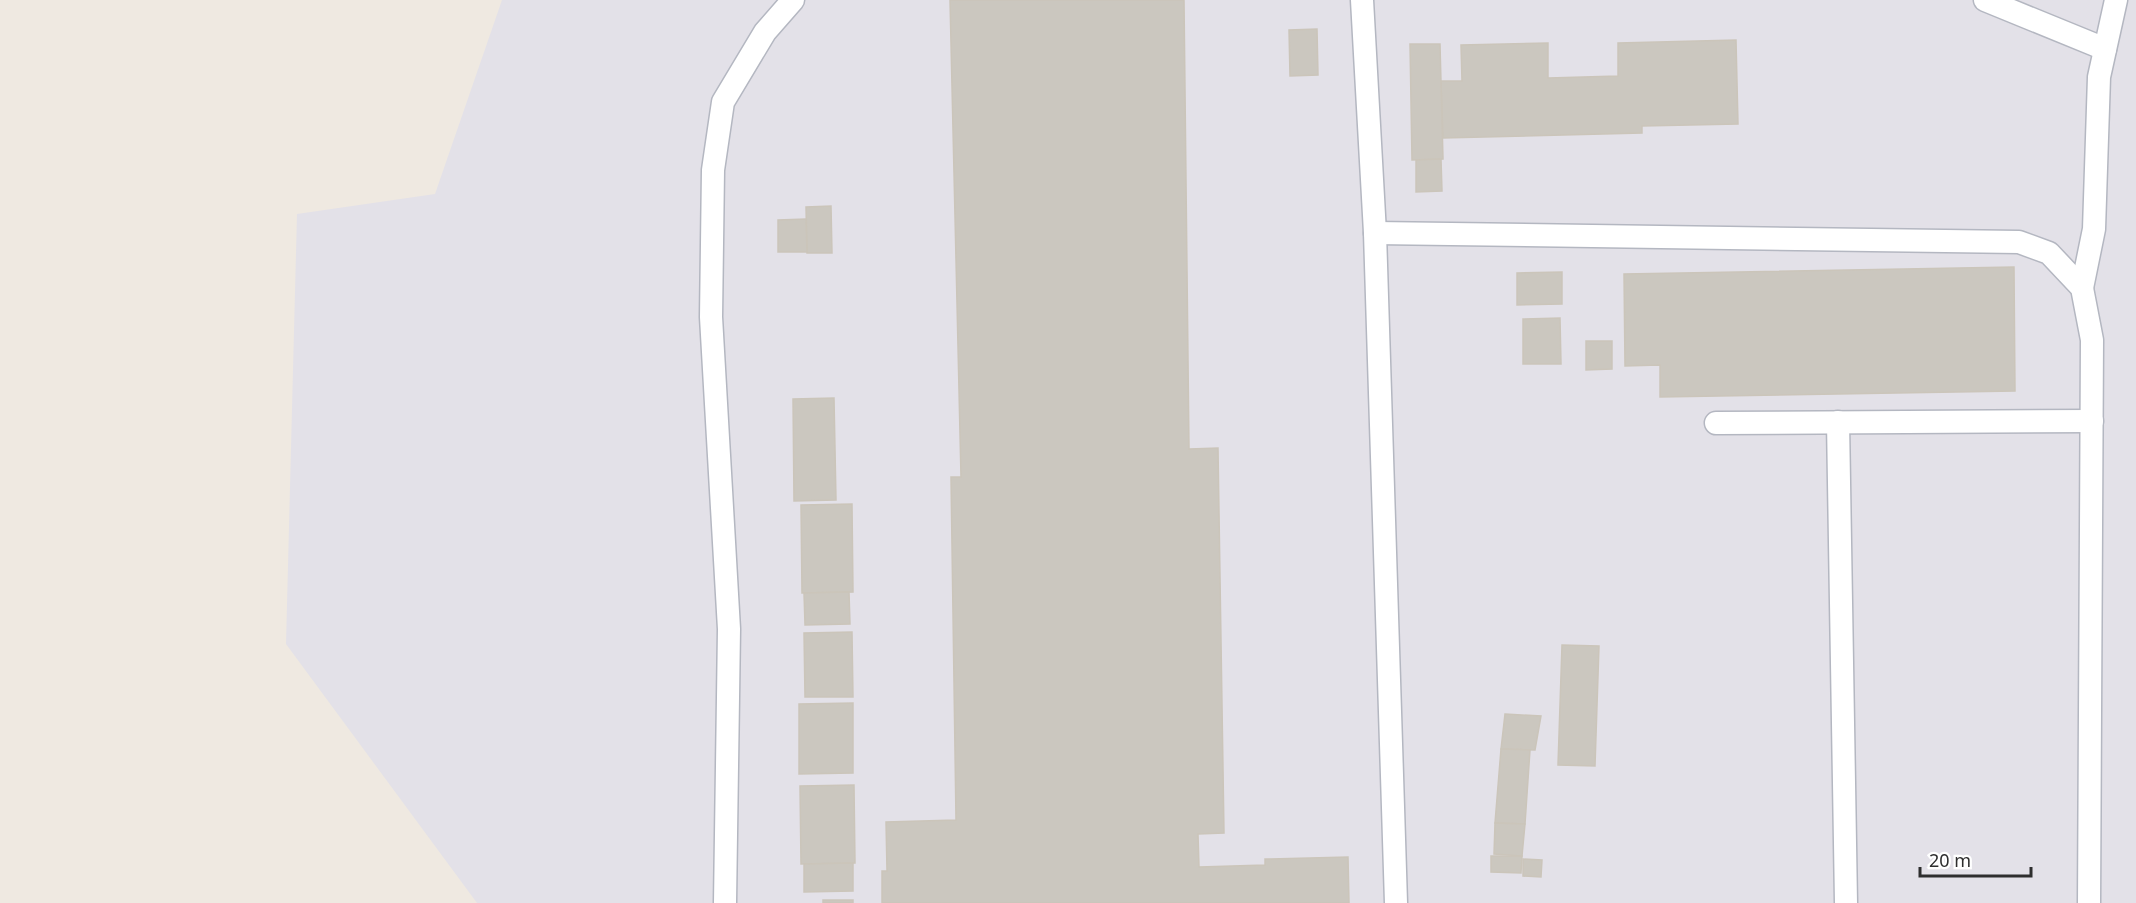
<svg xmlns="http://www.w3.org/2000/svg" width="2136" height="903" font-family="'Noto Sans',sans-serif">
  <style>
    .industrial { fill: #e3e1e8 }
    .building { fill: #cbc7bf; stroke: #cbc5ba; stroke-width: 1.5 }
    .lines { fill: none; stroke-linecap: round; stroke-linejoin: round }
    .lane-casing { stroke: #b4b7c1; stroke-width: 25 }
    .lane { stroke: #fff; stroke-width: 22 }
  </style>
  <rect width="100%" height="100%" fill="#efe9e1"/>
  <path class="industrial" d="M502 0H2136V903H477L286 644 297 214 435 194Z"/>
  <g class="building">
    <path d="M950 0H1184L1189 449 1218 448 1224 833 1198 834 1199 867 1265 865V859L1348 857 1349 903H882V871H887L886 822 956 820 951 477H961Z"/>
    <path d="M1317 29 1318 75 1290 76 1289 30Z"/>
    <path d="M1736 40 1738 124 1642 126V133L1443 138 1441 81H1462L1461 45 1548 43V78L1618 76V43Z"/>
    <path d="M1410 44H1440L1443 159 1412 160Z"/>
    <path d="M1441 159 1442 191 1416 192V160Z"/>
    <path d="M831 206 832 253H807L806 207Z"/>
    <path d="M806 219 807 252H778V220Z"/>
    <path d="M2014 267 2015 391 1660 397V365L1625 366 1624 274Z"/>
    <path d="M1562 272V304L1517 305V273Z"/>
    <path d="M1560 318 1561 364H1523V319Z"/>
    <path d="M1586 341H1612V369L1586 370Z"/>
    <path d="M834 398 836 500 794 501 793 399Z"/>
    <path d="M852 504 853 592 802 593 801 505Z"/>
    <path d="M849 592 850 624 805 625 804 593Z"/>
    <path d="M852 632 853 697H805L804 633Z"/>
    <path d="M1562 645 1599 646 1595 766 1558 765Z"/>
    <path d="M853 703V773L799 774V704Z"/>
    <path d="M1505 714 1541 716 1535 750 1501 749Z"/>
    <path d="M1501 749 1530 750 1525 824 1495 823Z"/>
    <path d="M854 785 855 863 801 864 800 786Z"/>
    <path d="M1495 823 1525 824 1522 856 1494 854Z"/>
    <path d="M1491 856H1522L1521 873 1491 872Z"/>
    <path d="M1523 859 1542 860 1541 877 1523 876Z"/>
    <path d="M853 863V891L804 892V864Z"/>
    <rect x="823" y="900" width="30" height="3"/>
  </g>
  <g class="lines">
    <defs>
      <g id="lane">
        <path d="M1362 0 1375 233 1396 903"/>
        <path d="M1985 0 2105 49"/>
        <path d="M1375 233 2019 242 2049 253 2082 288 2092 340 2089 903"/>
        <path d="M2082 288 2094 229 2099 77 2116 0"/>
        <path d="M1838 422 1846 903"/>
        <path d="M1716 423 2092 421"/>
        <path d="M725 903 729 629 711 317 713 170 723 102 765 32 793 0"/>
      </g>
    </defs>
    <use href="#lane" class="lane-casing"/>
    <use href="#lane" class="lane"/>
  </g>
  <path d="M1920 867v9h111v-9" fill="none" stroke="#2e2e2e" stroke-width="3"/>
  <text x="1929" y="867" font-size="18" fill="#2e2e2e" stroke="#ffffff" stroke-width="4.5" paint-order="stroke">20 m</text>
</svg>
